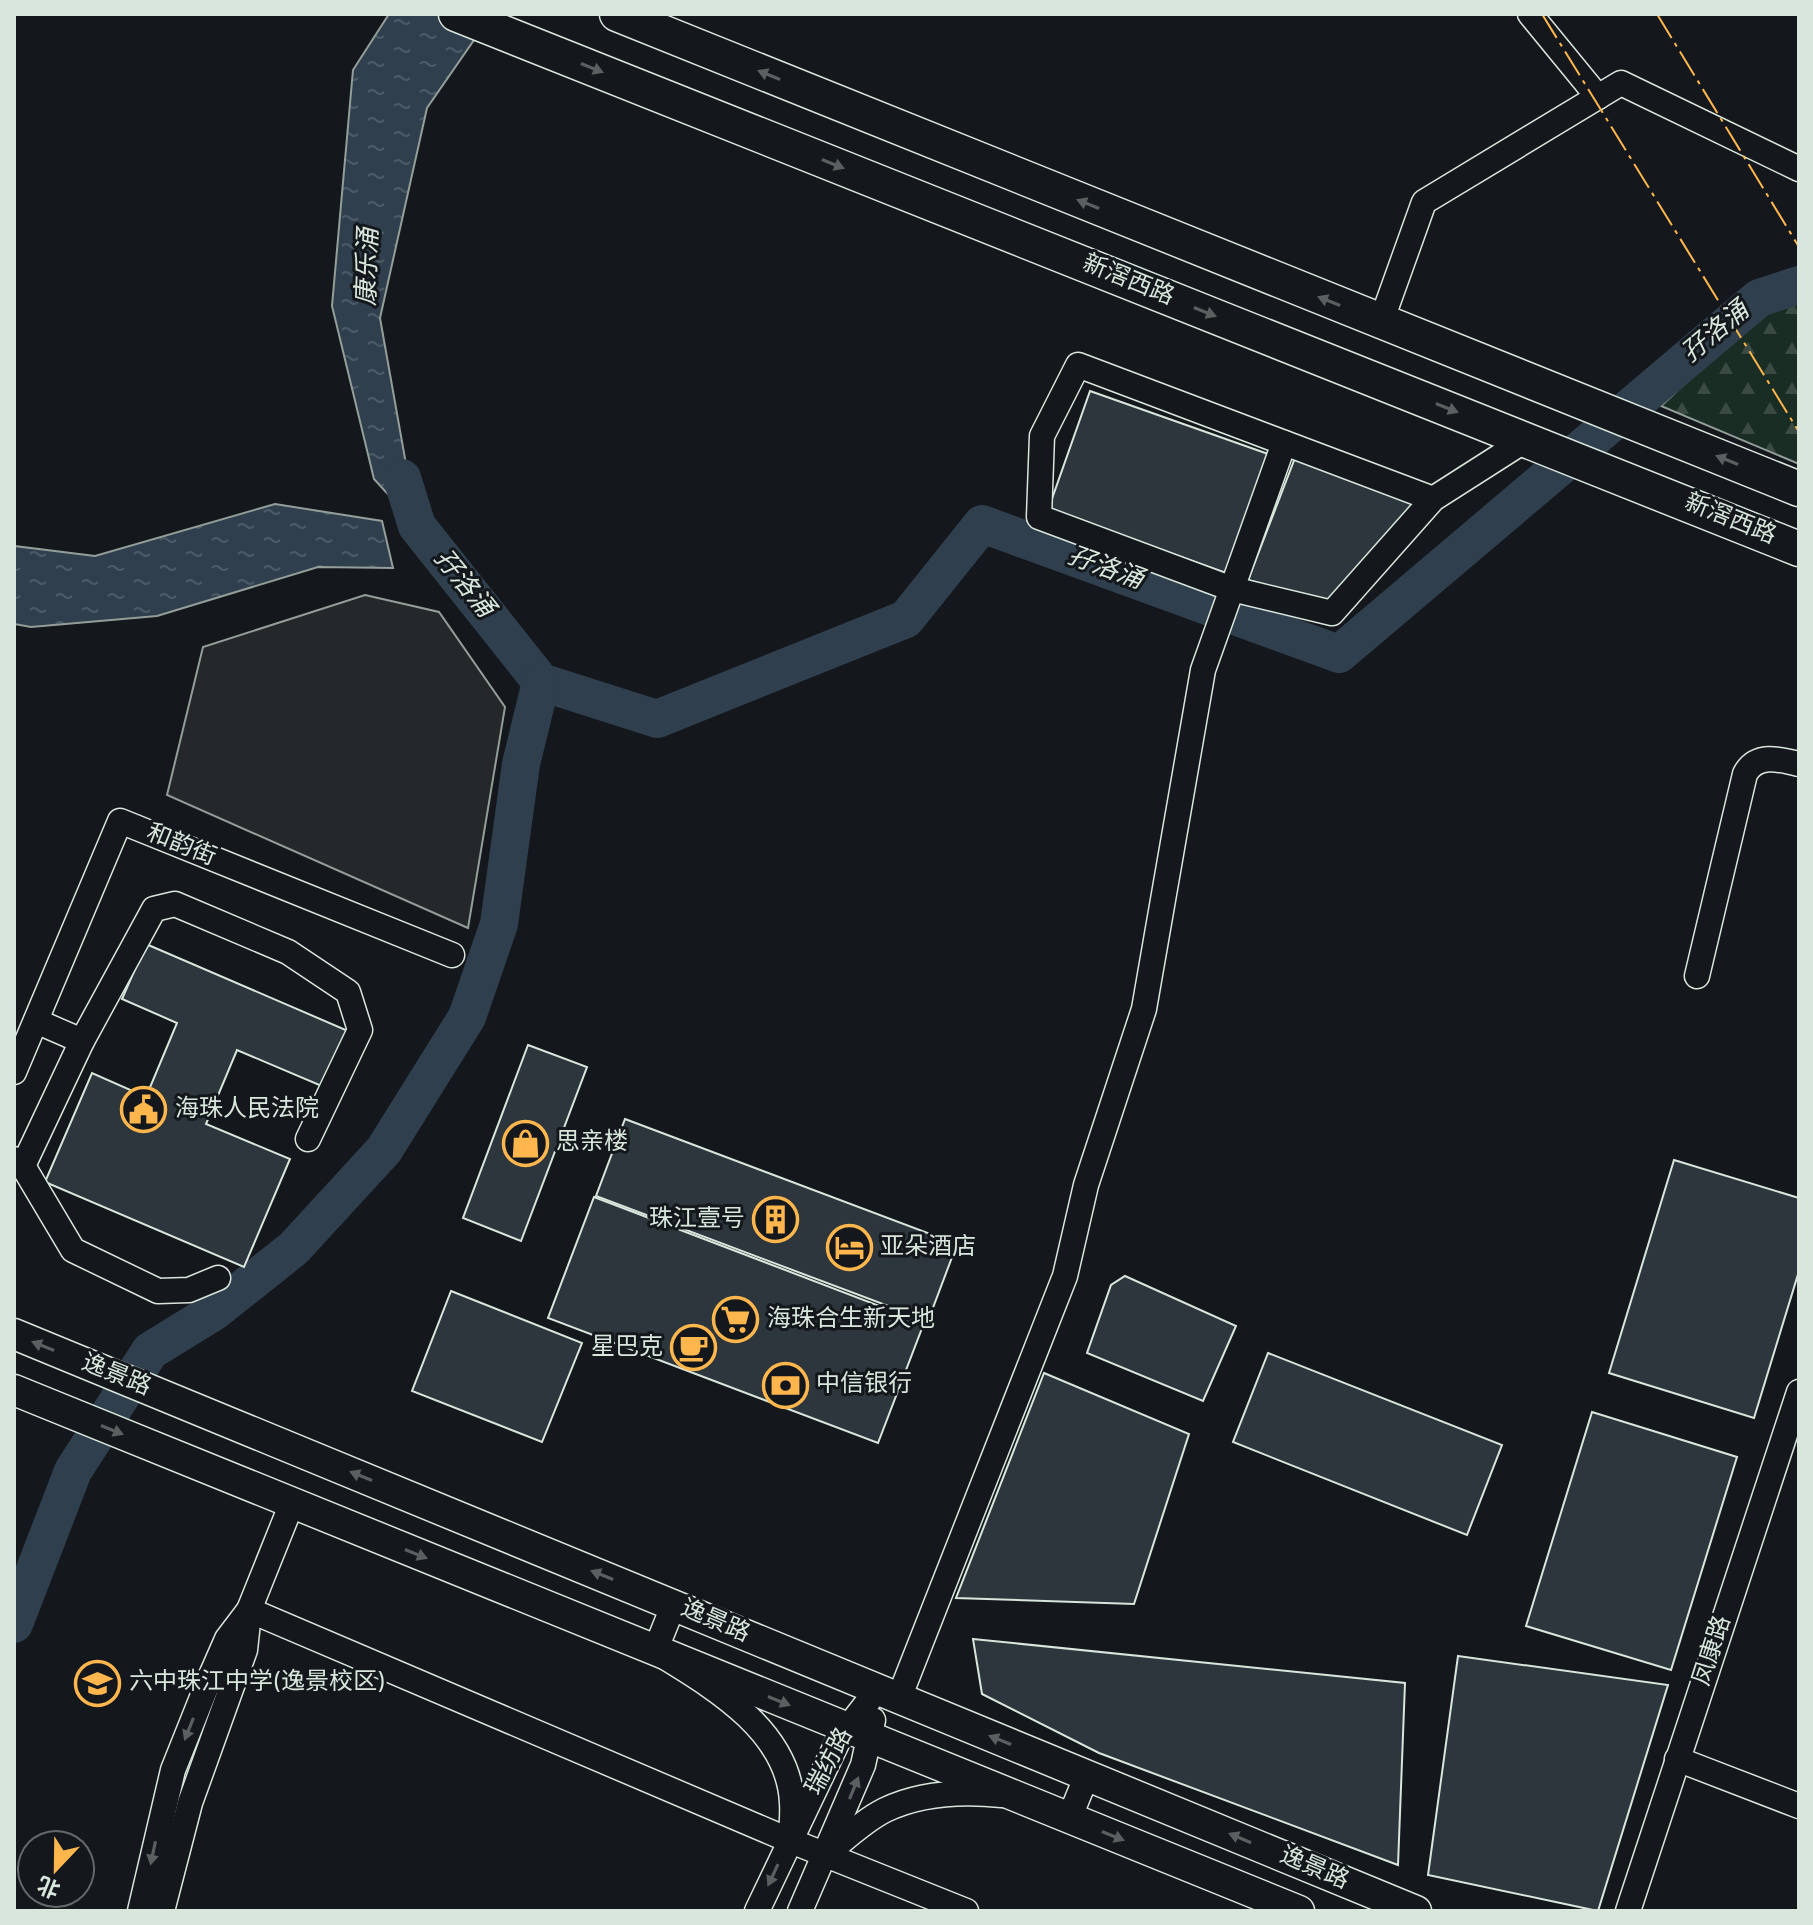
<svg xmlns="http://www.w3.org/2000/svg" width="1813" height="1925" font-family="Overpass,'Noto Sans SC',sans-serif">
  <style>
    .forest { fill: url(#forest-firs); stroke: #939e99; stroke-width: 2 }
    .parking { fill: #24282b; stroke: #939e99; stroke-width: 2 }
    .water { fill: url(#water-ripples); stroke: #939e99; stroke-width: 2 }
    .lines { fill: none; stroke-linecap: round; stroke-linejoin: round }
    .river { stroke: #2f3f4d; stroke-width: 38 }
    .building { fill: #2c363c; stroke: #d8e6dc; stroke-width: 2 }
    .minor-casing { stroke: #d8e6dc; stroke-width: 27 }
    .major-casing { stroke: #d8e6dc; stroke-width: 33 }
    .highway-casing { stroke: #d8e6dc; stroke-width: 37 }
    .minor { stroke: #14181c; stroke-width: 24 }
    .major { stroke: #14181c; stroke-width: 30 }
    .highway { stroke: #14181c; stroke-width: 34 }
    .power { stroke: #ffb74d; stroke-width: 2; stroke-dasharray: 28 6 4 6; stroke-linecap: butt }
    .oneway { fill: #59605f }
    .labels { text-anchor: middle; dominant-baseline: central; stroke-width: 6; stroke-linejoin: round; paint-order: stroke }
    .street-label { font-size: 24px; fill: #d8e6dc; stroke: #14181c }
    .poi-label { font-size: 24px; fill: #d8e6dc; stroke: #14181c; text-anchor: start }
    .water-label { font-size: 26px; font-style: italic; fill: #d8e6dc; stroke: #14181c }
  </style>
  <defs>
    <pattern id="forest-firs" width="22" height="20" patternUnits="userSpaceOnUse" patternTransform="scale(2)"><rect width="22" height="20" fill="#1a2d24"/><path d="M5 1l3.5 6h-7zM16 11l3.5 6h-7z" fill="#3b4b43"/></pattern>
    <pattern id="water-ripples" width="26" height="14" patternUnits="userSpaceOnUse" patternTransform="scale(2)"><rect width="26" height="14" fill="#2f3f4d"/><path d="M2 4q2-2 4 0t4 0M15 11q2-2 4 0t4 0" fill="none" stroke="#4c5b66"/></pattern>
  </defs>
  <rect width="100%" height="100%" fill="#14181c"/>
  <path class="forest" d="M1799 299V464L1661 406 1767 307Z"/>
  <path class="parking" d="M365 595 439 612 505 707 468 928 167 795 203 647Z"/>
  <g class="water">
    <path d="M389 14H492L427 108 380 318 417 526 374 479 332 306 353 70Z"/>
    <path d="M275 504 382 521 393 568 318 567 157 616 31 627 14 624V546L95 556Z"/>
  </g>
  <g class="lines">
    <g class="river">
      <path d="M402 478 417 526 541 682 657 719 906 619 982 524 1339 654 1759 298 1799 285"/>
      <path d="M14 1624 73 1471 150 1351 215 1311 294 1248 384 1150 467 1017 499 924 521 764 541 682"/>
    </g>
  </g>
  <g class="building">
    <path d="M1090 391 1271 455 1229 574 1048 510Z"/>
    <path d="M1295 458 1420 501 1327 604 1248 580Z"/>
    <path d="M146 944 348 1031 324 1087 237 1050 206 1124 290 1159 244 1267 45 1182 92 1073 146 1097 177 1023 122 999Z"/>
    <path d="M528 1045 587 1067 521 1241 463 1218Z"/>
    <path d="M625 1119 957 1244 928 1321 596 1196Z"/>
    <path d="M1674 1160 1799 1198V1271L1754 1418 1609 1373Z"/>
    <path d="M594 1197 924 1323 878 1443 548 1318Z"/>
    <path d="M1125 1276 1236 1326 1203 1401 1087 1353 1111 1285Z"/>
    <path d="M451 1291 582 1343 542 1442 412 1391Z"/>
    <path d="M1268 1353 1502 1445 1467 1535 1233 1442Z"/>
    <path d="M1044 1373 1189 1434 1134 1604 956 1598Z"/>
    <path d="M1592 1412 1737 1457 1671 1670 1526 1626Z"/>
    <path d="M973 1639 1405 1683 1398 1865 1099 1753 982 1694Z"/>
    <path d="M1458 1656 1668 1685 1598 1911 1428 1875Z"/>
  </g>
  <g class="lines">
    <defs>
      <g id="minor">
        <path d="M1530 14 1598 97"/>
        <path d="M1381 322 1424 202 1621 83 1799 169"/>
        <path d="M1433 499 1332 613 1232 589 1039 517 1042 436 1078 365 1433 499 1527 439"/>
        <path d="M1697 976 1745 774C1756 753 1779 759 1799 764"/>
        <path d="M36 1021 82 1041 154 909 175 904 288 952 348 992 360 1030 308 1139"/>
        <path d="M14 1072 120 821 452 955"/>
        <path d="M14 1159 23 1166 73 1250 158 1291 189 1290 218 1278"/>
        <path d="M23 1166 82 1041"/>
        <path d="M674 1604 655 1651C710 1685 789 1729 792 1803 793 1815 791 1828 791 1841"/>
        <path d="M249 1610 791 1841 966 1911"/>
        <path d="M899 1698 1065 1276 1086 1185 1144 1009 1203 670 1284 443"/>
        <path d="M1677 1759 1799 1806"/>
        <path d="M1069 1819 1087 1775"/>
        <path d="M830 1851C847 1837 865 1820 885 1810 920 1793 963 1791 1002 1795"/>
        <path d="M140 1911 173 1770 209 1680 227 1639 249 1610 292 1503"/>
        <path d="M162 1911 190 1803 245 1650 249 1613"/>
        <path d="M757 1911 839 1739 877 1690"/>
        <path d="M800 1911 863 1765 873 1720"/>
        <path d="M1628 1911 1799 1392"/>
      </g>
      <g id="major">
        <path d="M14 1334 1416 1911"/>
        <path d="M14 1390 1299 1911"/>
      </g>
      <g id="highway">
        <path d="M456 14 1799 549"/>
        <path d="M617 14 1799 489"/>
      </g>
    </defs>
    <use href="#minor" class="minor-casing"/>
    <use href="#major" class="major-casing"/>
    <use href="#highway" class="highway-casing"/>
    <use href="#minor" class="minor"/>
    <use href="#major" class="major"/>
    <use href="#highway" class="highway"/>
    <g class="power">
      <path d="M1542 14 1799 432"/>
      <path d="M1657 14 1799 247"/>
    </g>
  </g>
  <defs><path id="oneway-solid" d="M-6-.8H1V-3.2L6.5 0L1 3.2V.8H-6Z" transform="scale(2)"/></defs>
  <g class="oneway">
    <use href="#oneway-solid" transform="translate(592 68) rotate(22)"/>
    <use href="#oneway-solid" transform="translate(769 75) rotate(-158)"/>
    <use href="#oneway-solid" transform="translate(833 164) rotate(22)"/>
    <use href="#oneway-solid" transform="translate(1088 204) rotate(-158)"/>
    <use href="#oneway-solid" transform="translate(1329 301) rotate(-158)"/>
    <use href="#oneway-solid" transform="translate(1205 312) rotate(22)"/>
    <use href="#oneway-solid" transform="translate(1447 408) rotate(22)"/>
    <use href="#oneway-solid" transform="translate(1727 460) rotate(-158)"/>
    <use href="#oneway-solid" transform="translate(43 1346) rotate(-158)"/>
    <use href="#oneway-solid" transform="translate(112 1430) rotate(22)"/>
    <use href="#oneway-solid" transform="translate(361 1476) rotate(-158)"/>
    <use href="#oneway-solid" transform="translate(416 1554) rotate(22)"/>
    <use href="#oneway-solid" transform="translate(602 1575) rotate(-158)"/>
    <use href="#oneway-solid" transform="translate(779 1701) rotate(22)"/>
    <use href="#oneway-solid" transform="translate(189 1729) rotate(112)"/>
    <use href="#oneway-solid" transform="translate(1000 1740) rotate(-158)"/>
    <use href="#oneway-solid" transform="translate(854 1788) rotate(-68)"/>
    <use href="#oneway-solid" transform="translate(1113 1836) rotate(22)"/>
    <use href="#oneway-solid" transform="translate(1240 1838) rotate(-157)"/>
    <use href="#oneway-solid" transform="translate(153 1853) rotate(102)"/>
    <use href="#oneway-solid" transform="translate(773 1875) rotate(115)"/>
  </g>
  <defs>
    <symbol id="civic-ring" viewBox="-11 -11 22 22"><circle r="9.5" fill="#14181c" stroke="#ffb74d" stroke-width="1.5"/><path d="M-.6-6.5H3V-4.5H.6V-3L4-1V1h2V6H-6V1h2V-1L-.6-3ZM-1.2 2.5V6h2.4V2.5Z" fill="#ffb74d"/></symbol>
    <symbol id="shop-ring" viewBox="-11 -11 22 22"><circle r="9.5" fill="#14181c" stroke="#ffb74d" stroke-width="1.5"/><path d="M-5-2.5h2.3a2.7 3.5 0 0 1 5.4 0H5L5.5 6h-11ZM-1.5-2.5h3a1.5 2.3 0 0 0-3 0Z" fill="#ffb74d"/></symbol>
    <symbol id="building-ring" viewBox="-11 -11 22 22"><circle r="9.5" fill="#14181c" stroke="#ffb74d" stroke-width="1.5"/><path d="M-4-6H4V6H1V3H-1V6H-4ZM-2.5-4.3h1.7v1.8h-1.7ZM.8-4.3h1.7v1.8H.8ZM-2.5-1h1.7V.8h-1.7ZM.8-1h1.7V.8H.8Z" fill="#ffb74d"/></symbol>
    <symbol id="hotel-ring" viewBox="-11 -11 22 22"><circle r="9.5" fill="#14181c" stroke="#ffb74d" stroke-width="1.5"/><path d="M-6-4.5h1.5V1H6V5H4.5V3h-9V5H-6ZM-4 0a1.8 1.8 0 1 1 3.6 0ZM.5 0V-2.5h3Q6-2.5 6 0Z" fill="#ffb74d"/></symbol>
    <symbol id="supermarket-ring" viewBox="-11 -11 22 22"><circle r="9.5" fill="#14181c" stroke="#ffb74d" stroke-width="1.5"/><path d="M-6-5.5h2.5l.6 2H6L4.5 2H-2.5L-4.4-4H-6ZM-1.5 3.2a1.3 1.3 0 1 0 .1 0ZM3 3.2a1.3 1.3 0 1 0 .1 0Z" fill="#ffb74d"/></symbol>
    <symbol id="cafe-ring" viewBox="-11 -11 22 22"><circle r="9.5" fill="#14181c" stroke="#ffb74d" stroke-width="1.5"/><path d="M-5.5-4.5H6V0H3Q3 3.5 0 3.5H-2.5Q-5.5 3.5-5.5 0ZM3-3.2v2h1.7v-2ZM-6 4.5H4V6H-6Z" fill="#ffb74d"/></symbol>
    <symbol id="bank-ring" viewBox="-11 -11 22 22"><circle r="9.5" fill="#14181c" stroke="#ffb74d" stroke-width="1.5"/><path d="M-6-4H6V4H-6ZM0-2.3a2.3 2.3 0 1 0 0 4.6a2.3 2.3 0 1 0 0-4.6Z" fill="#ffb74d"/></symbol>
    <symbol id="school-ring" viewBox="-11 -11 22 22"><circle r="9.5" fill="#14181c" stroke="#ffb74d" stroke-width="1.5"/><path d="M0-5L7-2L0 1L-7-2ZM-4 1L0 2.5L4 1V4Q0 6-4 4Z" fill="#ffb74d"/></symbol>
  </defs>
  <g fill-rule="evenodd">
    <use href="#civic-ring" x="118" y="1084" width="51" height="51"/>
    <use href="#shop-ring" x="500" y="1118" width="51" height="51"/>
    <use href="#building-ring" x="750" y="1194" width="51" height="51"/>
    <use href="#hotel-ring" x="824" y="1222" width="51" height="51"/>
    <use href="#supermarket-ring" x="710" y="1294" width="51" height="51"/>
    <use href="#cafe-ring" x="668" y="1322" width="51" height="51"/>
    <use href="#bank-ring" x="760" y="1360" width="51" height="51"/>
    <use href="#school-ring" x="72" y="1658" width="51" height="51"/>
  </g>
  <g class="labels">
    <g class="street-label">
      <text transform="translate(1128 281) rotate(22)">新滘西路</text>
      <text transform="translate(1730 520) rotate(22)">新滘西路</text>
      <text transform="translate(181 846) rotate(22)">和韵街</text>
      <text transform="translate(116 1376) rotate(22)">逸景路</text>
      <text transform="translate(715 1622) rotate(23)">逸景路</text>
      <text transform="translate(1713 1651) rotate(-72)">凤康路</text>
      <text transform="translate(830 1762) rotate(-62)">瑞纺路</text>
      <text transform="translate(1314 1869) rotate(23)">逸景路</text>
    </g>
    <g class="poi-label">
      <text x="175" y="1110">海珠人民法院</text>
      <text x="556" y="1143">思亲楼</text>
      <text x="745" y="1220" text-anchor="end">珠江壹号</text>
      <text x="880" y="1248">亚朵酒店</text>
      <text x="767" y="1320">海珠合生新天地</text>
      <text x="663" y="1348" text-anchor="end">星巴克</text>
      <text x="816" y="1385">中信银行</text>
      <text x="129" y="1683">六中珠江中学(逸景校区)</text>
    </g>
    <g class="water-label">
      <text transform="translate(369 267) rotate(-88)">康乐涌</text>
      <text transform="translate(1716 333) rotate(-40)">孖洛涌</text>
      <text transform="translate(1105 569) rotate(20)">孖洛涌</text>
      <text transform="translate(463 584) rotate(51)">孖洛涌</text>
    </g>
  </g>
  <rect width="1813" height="1925" fill="none" stroke="#d8e6dc" stroke-width="32"/>
  <g transform="translate(56 1869) rotate(202)"><circle r="38" fill="#14181c" stroke="#626a69" stroke-width="2"/>
  <path d="M0-6L14 30L0 20L-14 30Z" fill="#ffb74d"/>
  <text y="-12" font-size="22" font-weight="bold" text-anchor="middle" fill="#d8e6dc">北</text>
  </g>
</svg>
